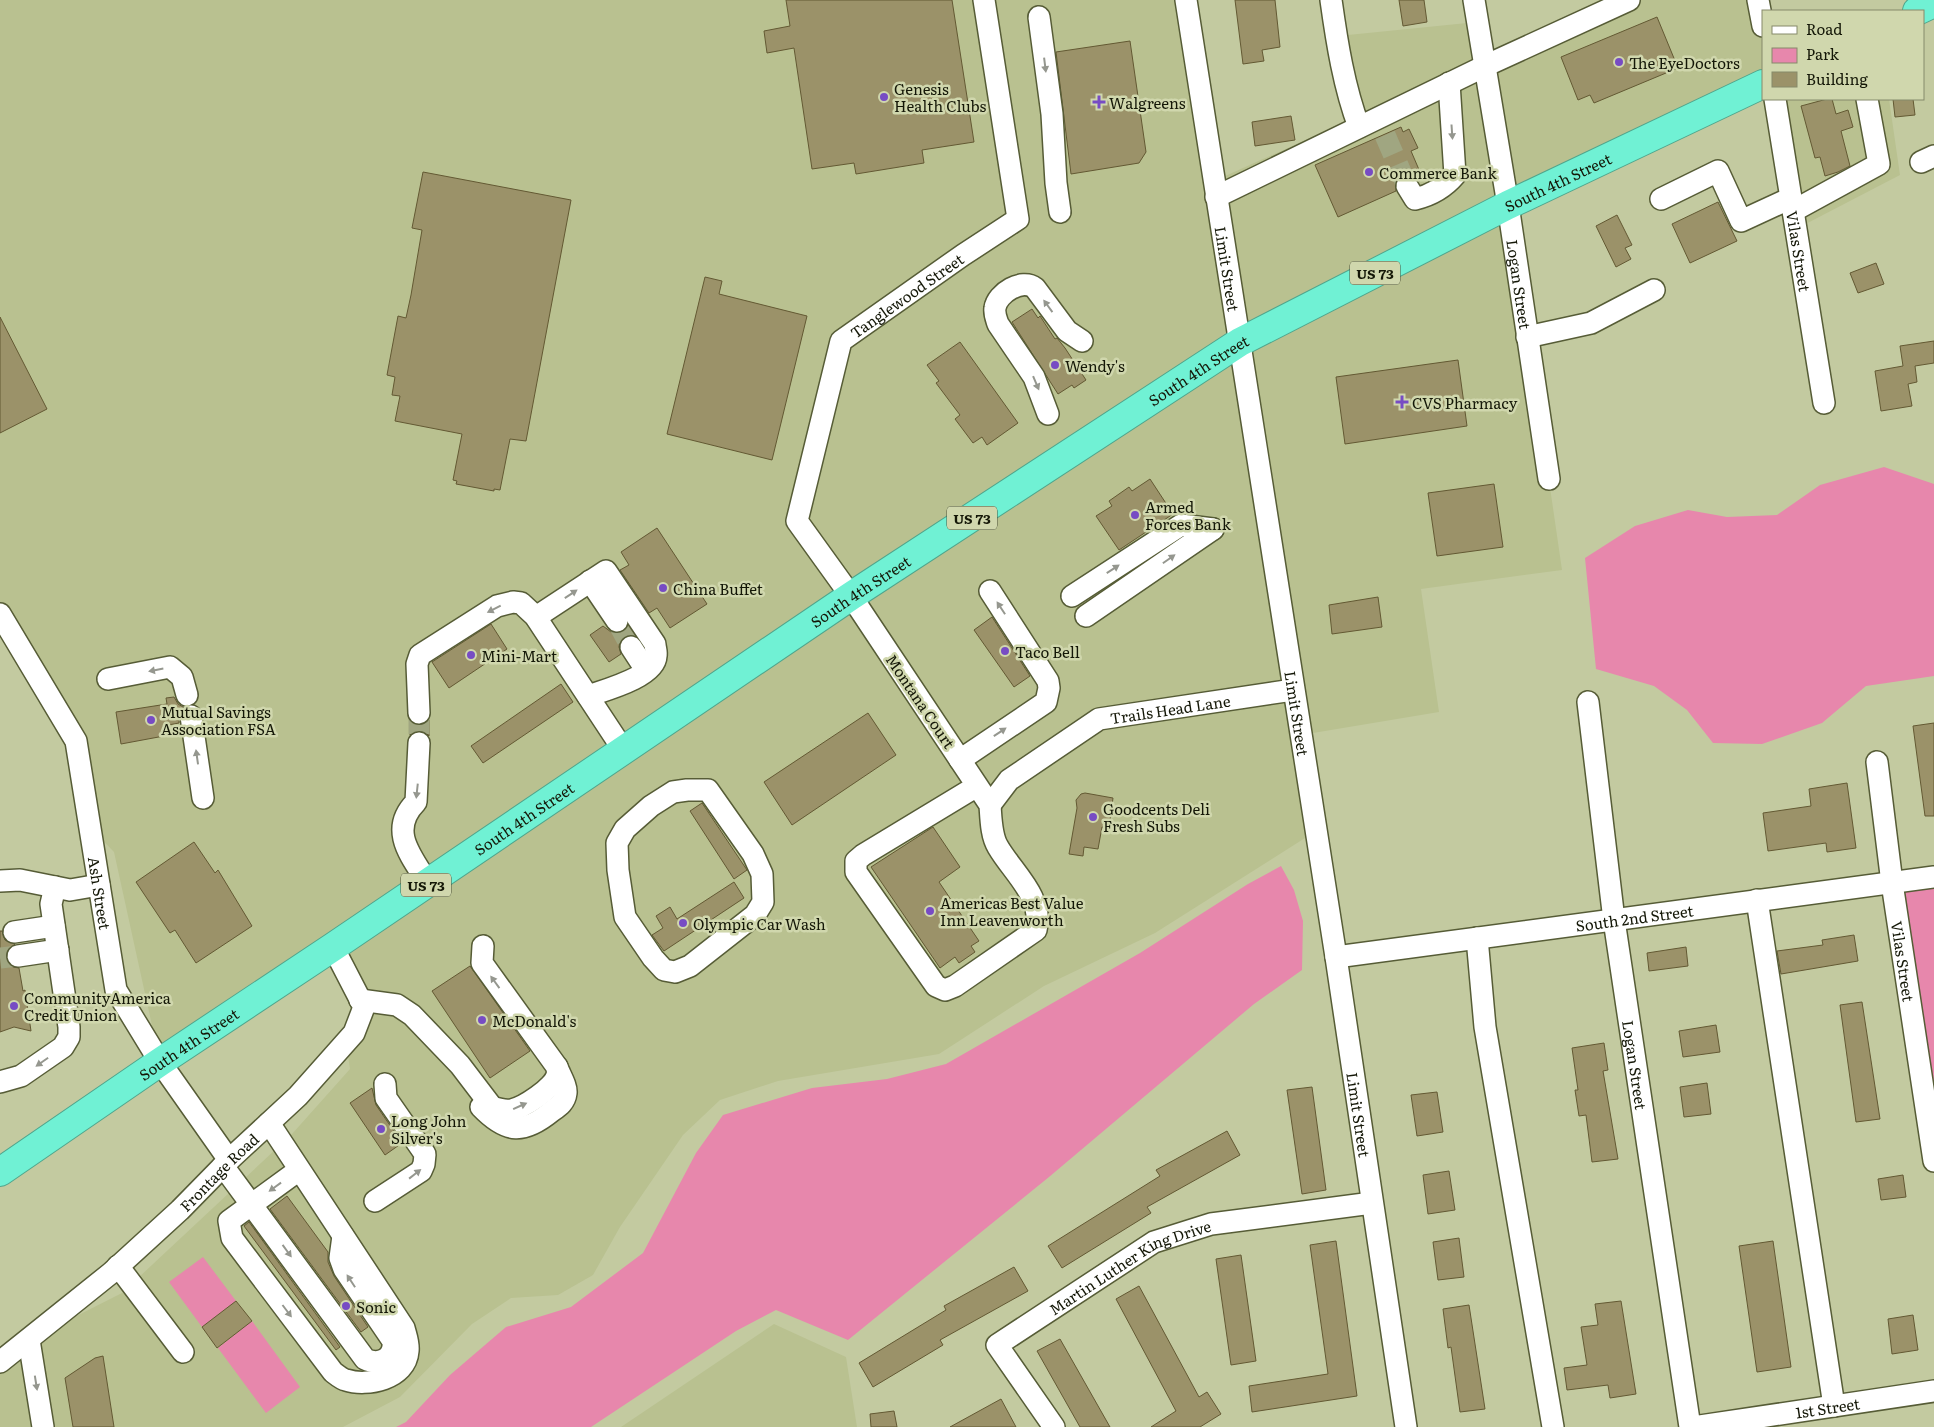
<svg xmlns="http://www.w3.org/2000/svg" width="1934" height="1427" font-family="Literata,serif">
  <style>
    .built { fill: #b9c190 }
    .green { fill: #e787ac }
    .building { fill: #9b9269; stroke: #635933 }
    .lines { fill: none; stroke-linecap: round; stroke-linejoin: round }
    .minor-tunnel { stroke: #a0a681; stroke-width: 21; stroke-dasharray: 21 11; stroke-linecap: butt }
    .minor-casing { stroke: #565c36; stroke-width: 24 }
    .highway-casing { stroke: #50a58c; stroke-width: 30 }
    .minor { stroke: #fff; stroke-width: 21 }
    .highway { stroke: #70f1d4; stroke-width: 28 }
    .oneway { fill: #95978f }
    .poi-dot { fill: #774cc4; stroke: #d0d7ad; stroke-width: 2 }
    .labels { text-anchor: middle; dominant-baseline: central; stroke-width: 5; stroke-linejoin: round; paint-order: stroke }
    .shield { fill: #d0d7ad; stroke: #4c5139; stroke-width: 1 }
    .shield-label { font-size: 14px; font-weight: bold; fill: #141707 }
    .poi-label { font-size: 15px; fill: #141707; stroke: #d0d7ad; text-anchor: start }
    .street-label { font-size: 15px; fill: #141707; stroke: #d0d7ad }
  </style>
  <rect width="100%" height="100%" fill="#c3caa0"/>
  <g class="built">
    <path d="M0 0H1186L1214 181 1348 121 1338 36 1477 22 1485 66 1629 0H1758L1763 26V84L1509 205 1562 570 1421 589 1439 712 1301 735 1316 831 1155 933 1044 986 939 1054 778 1081 720 1100 683 1135 620 1227 593 1275 558 1295 511 1298 472 1324 400 1397 343 1427H0V1362L29 1340 122 1293 292 1134 350 1069 346 1042 364 1007 333 948 160 1062 114 852 89 826 76 741 0 614Z"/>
    <path d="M1775 99H1889L1900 175 1796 229Z"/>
    <path d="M774 1324 846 1357 857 1427H621Z"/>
  </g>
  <g class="green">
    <path d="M1884 467 1934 484V676L1866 686 1822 723 1762 744 1713 743 1687 710 1654 686 1596 669 1585 558 1635 526 1688 510 1727 517 1777 515 1820 485Z"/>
    <path d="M1281 866 1294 890 1303 921 1302 970 1254 1004 1049 1177 848 1340 776 1310 736 1331 591 1427H396L406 1422 450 1375 506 1327 571 1307 643 1253 696 1153 723 1115 812 1088 887 1079 946 1064 1140 953 1248 884Z"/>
    <path d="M1934 877V1161L1892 883Z"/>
    <path d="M203 1257 236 1301 202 1327 169 1282Z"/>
    <path d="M252 1321 300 1387 266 1413 218 1348Z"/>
  </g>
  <g class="building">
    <path d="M786 0H952L974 142 922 150 924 163 856 174 854 163 812 169 794 48 767 53 764 31 790 26Z"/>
    <path d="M1235 0H1275L1280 47 1262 50 1264 61 1243 64Z"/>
    <path d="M1399 0H1424L1427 22 1403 26Z"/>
    <path d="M1657 17 1678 68 1594 103 1590 95 1578 100 1561 57Z"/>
    <path d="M1130 41 1146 152 1139 163 1071 174 1056 52Z"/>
    <path d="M1827 99H1832L1836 114 1848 110 1853 127 1841 131 1850 166 1838 172 1825 176 1820 157 1815 158 1801 106Z"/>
    <path d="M1893 99H1913L1915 115 1895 117Z"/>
    <path d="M1291 116 1295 140 1255 146 1252 122Z"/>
    <path d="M1401 127 1403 132 1409 129 1418 148 1411 151 1423 179 1419 181 1413 175 1407 174 1401 175 1396 181V191L1338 217 1315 165Z"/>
    <path d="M423 172 571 200 526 441 510 439 500 490 494 489V491L456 484 457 481 453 480 462 434 395 421 400 396 392 395 395 377 387 375 398 316 406 318 411 295 422 230 412 228Z"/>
    <path d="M1718 202 1737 241 1690 263 1672 224Z"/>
    <path d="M1617 215 1632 245 1625 248 1631 259 1616 267 1596 226Z"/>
    <path d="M1876 263 1884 284 1858 293 1850 273Z"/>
    <path d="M705 277 722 281 719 294 807 316 772 460 667 434Z"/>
    <path d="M1032 309 1038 318 1040 316 1055 339 1057 338 1065 348 1086 380 1074 388 1072 385 1058 394 1012 322Z"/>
    <path d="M0 317 47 409 0 433Z"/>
    <path d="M1934 341V363L1915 366 1917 382 1908 384 1912 406 1881 411 1875 371 1903 366 1900 346Z"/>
    <path d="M960 342 1018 423 987 445 982 437 973 443 955 419 960 415 936 383 939 381 927 365Z"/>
    <path d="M1458 360 1467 426 1345 444 1336 377Z"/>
    <path d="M1150 479 1173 514 1119 550 1096 516 1112 506 1109 501 1129 487 1132 491Z"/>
    <path d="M1494 484 1503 547 1437 556 1428 493Z"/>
    <path d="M657 528 707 604 670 628 657 608 649 613 620 570 629 565 621 552Z"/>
    <path d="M1378 597 1382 627 1332 634 1329 605Z"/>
    <path d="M992 617 1030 676 1014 687 974 630Z"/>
    <path d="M491 624 507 649 449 688 432 662Z"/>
    <path d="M603 626 611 632 617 633 624 632 628 626 634 635 624 637 620 641 619 647 621 654 609 662 590 635Z"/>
    <path d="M561 684 573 702 483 763 471 746Z"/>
    <path d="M174 697 178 704 183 707 179 712V723L163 726 164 736 121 744 116 712 167 704 166 698Z"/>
    <path d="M868 713 896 755 792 825 764 782Z"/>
    <path d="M429 720V736L425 732 419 731 410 735V721L419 725 425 724Z"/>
    <path d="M1934 723V816H1925L1913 726Z"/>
    <path d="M1847 783 1856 848 1827 852 1826 843 1768 851 1763 813 1811 806 1809 789Z"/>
    <path d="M1085 793 1113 798 1109 828 1102 827 1098 849 1084 847 1083 856 1069 854 1077 808 1076 800 1081 794Z"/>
    <path d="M702 803 747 870 734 879 690 811Z"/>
    <path d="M933 827 960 867 939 882 979 941 971 946 975 952 959 963 955 957 940 968 871 867Z"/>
    <path d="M194 842 215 873 218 870 252 926 196 963 175 930 170 933 136 882Z"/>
    <path d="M734 882 744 898 664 951 652 935 663 928 656 916 670 907 677 919Z"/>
    <path d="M0 931H2L5 940 15 944 7 951 6 958 9 964 13 967 19 968 23 991 25 990 31 1031 14 1027 0 1032Z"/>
    <path d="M1854 935 1858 961 1781 974 1777 951 1823 945 1822 940Z"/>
    <path d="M1686 947 1688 966 1649 971 1647 953Z"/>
    <path d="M470 966 530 1051 490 1078 432 991Z"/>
    <path d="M1862 1002 1880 1119 1856 1122 1840 1005Z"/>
    <path d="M1716 1025 1720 1052 1683 1057 1679 1031Z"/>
    <path d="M1604 1043 1608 1070 1603 1071 1618 1159 1592 1162 1586 1115 1579 1116 1575 1090H1578L1572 1048Z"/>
    <path d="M1707 1083 1711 1114 1684 1117 1680 1087Z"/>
    <path d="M1312 1087 1326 1190 1302 1194 1287 1090Z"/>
    <path d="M372 1088 376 1105 402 1143 385 1155 350 1103Z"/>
    <path d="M1437 1092 1443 1132 1417 1136 1411 1095Z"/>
    <path d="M1227 1131 1240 1155 1147 1207 1151 1213 1062 1268 1048 1246 1160 1176 1156 1170Z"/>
    <path d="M1449 1171 1455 1210 1428 1214 1423 1175Z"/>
    <path d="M1903 1175 1906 1197 1881 1200 1878 1179Z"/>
    <path d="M287 1196 328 1252V1262L334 1276 368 1327 361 1332 270 1209Z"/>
    <path d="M249 1222 340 1347 336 1350 244 1226Z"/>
    <path d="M1459 1238 1464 1277 1438 1280 1433 1242Z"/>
    <path d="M1336 1241 1357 1396 1252 1412 1249 1386 1328 1374 1310 1245Z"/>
    <path d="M1773 1241 1791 1367 1757 1372 1739 1246Z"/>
    <path d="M1241 1255 1256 1361 1231 1365 1216 1259Z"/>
    <path d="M1014 1267 1028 1291 940 1340 943 1345 873 1387 859 1363 946 1310 944 1306Z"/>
    <path d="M1139 1286 1199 1397 1207 1392 1221 1414 1200 1427H1151L1176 1411 1116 1299Z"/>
    <path d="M236 1301 252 1321 217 1348 202 1327Z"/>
    <path d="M1621 1301 1636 1394 1610 1398 1608 1385 1567 1390 1564 1368 1587 1365 1581 1327 1598 1325 1595 1304Z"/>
    <path d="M1469 1305 1485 1409 1460 1412 1451 1347 1448 1348 1443 1309Z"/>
    <path d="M1913 1315 1918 1350 1892 1354 1888 1319Z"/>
    <path d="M1060 1339 1110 1427H1080L1037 1351Z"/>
    <path d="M103 1356 114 1427H73L65 1378 95 1358Z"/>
    <path d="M1001 1399 1016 1427H950Z"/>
    <path d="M894 1411 897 1427H871L870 1414Z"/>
  </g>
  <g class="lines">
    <g class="minor-tunnel">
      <path d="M1385 135 1407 186"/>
      <path d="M617 621 631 647"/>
      <path d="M419 713V743"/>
      <path d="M0 958 18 956"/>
    </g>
    <defs>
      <g id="minor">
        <path id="s1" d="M1186 0 1336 957 1406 1427"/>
        <path d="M1331 0C1337 43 1344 87 1359 127"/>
        <path id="s2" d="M1474 0 1508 205 1549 479"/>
        <path d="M1758 0 1763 26"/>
        <path d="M1039 17 1052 114 1056 183 1060 212"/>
        <path id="s3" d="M1775 99 1824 403"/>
        <path d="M1921 162 1934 156"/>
        <path d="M1407 186 1415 199C1432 195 1444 188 1455 175L1449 83"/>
        <path d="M1216 197 1485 66 1629 0"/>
        <path d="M1661 199 1718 171 1741 221 1791 198"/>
        <path d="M1793 211 1879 164 1867 99"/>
        <path d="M1527 337 1591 323 1654 290"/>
        <path d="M1048 414 1034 377 998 324C996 318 994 314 995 308 997 293 1022 278 1035 288L1067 331 1082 341"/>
        <path d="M590 581 617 621"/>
        <path d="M1072 596 1181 525 1213 529"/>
        <path id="s4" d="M0 614 76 741 116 990 160 1062 229 1160"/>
        <path d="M1086 616 1213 529"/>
        <path d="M536 617 606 571 655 644C655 648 657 652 656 656 655 677 605 690 588 696"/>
        <path d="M631 647 646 670"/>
        <path d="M108 679 170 667 182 677 187 695"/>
        <path id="s5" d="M1588 702 1614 920 1690 1427"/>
        <path d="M419 713 417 664 420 655 497 606 513 602 521 603 535 616 624 751"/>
        <path d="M191 716 203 798"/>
        <path d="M419 743 416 802C388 830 411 856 428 883"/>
        <path d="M960 760 1046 702 1049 688 1048 681 990 591"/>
        <path id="s6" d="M1877 762 1892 883 1934 1161"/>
        <path id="s7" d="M977 786 863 855 856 861V872L936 986 945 990 955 986 1036 930C1044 897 1013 873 998 847 991 836 991 818 990 805L851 596 797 521 841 341 963 255 1018 219 984 0"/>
        <path d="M687 790H708L753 854 762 874 763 902 755 915 690 966 675 972 664 970 653 958 625 917 618 870 617 843 625 829 651 806 673 792Z"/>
        <path id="s8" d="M990 805 1009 780 1099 719 1293 690"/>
        <path d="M0 881 20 880 70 890 99 885"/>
        <path d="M1757 900 1834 1406"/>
        <path d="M14 932 54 926"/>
        <path d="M1477 938 1485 1027 1553 1427"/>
        <path d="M18 956 58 950"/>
        <path id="s9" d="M1336 957 1934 877"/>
        <path d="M360 1000 397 1005 412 1015 460 1065 492 1107C498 1109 505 1111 511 1110 523 1108 554 1088 557 1075 558 1073 557 1070 557 1067L482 963 483 946"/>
        <path d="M0 1082 21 1076 63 1047 69 1037V1027L51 904 55 887"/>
        <path d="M481 1107C507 1134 524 1134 552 1111 559 1106 565 1102 566 1093 567 1086 560 1075 557 1067"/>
        <path d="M269 1123 404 1328C406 1336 409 1343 408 1351 406 1379 367 1387 346 1380 341 1379 337 1375 333 1372L232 1238 229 1221 299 1170"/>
        <path d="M223 1166 365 1359C380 1366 395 1358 393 1341L344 1269 340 1258 343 1236"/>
        <path d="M375 1201 421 1171 424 1164 425 1154 386 1098 385 1084"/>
        <path d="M118 1266 183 1352"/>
        <path d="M29 1340 43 1427"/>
        <path id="s10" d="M0 1362 111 1273 180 1210 229 1160 298 1096 354 1033 364 1007 333 947"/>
        <path id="s11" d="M1054 1427 997 1345 1154 1242 1211 1224 1372 1203"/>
        <path id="s12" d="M1693 1427 1934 1391"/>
      </g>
      <g id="highway">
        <path d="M1917 11 1934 3"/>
        <path id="s13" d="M0 1172 160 1062 333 947 851 596 1240 342 1508 205 1763 84"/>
      </g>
    </defs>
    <use href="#minor" class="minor-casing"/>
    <use href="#highway" class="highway-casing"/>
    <use href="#minor" class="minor"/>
    <use href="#highway" class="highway"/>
  </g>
  <defs><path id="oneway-solid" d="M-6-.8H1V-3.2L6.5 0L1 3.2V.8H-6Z" transform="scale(1.25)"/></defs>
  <g class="oneway">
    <use href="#oneway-solid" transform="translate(1045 65) rotate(83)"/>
    <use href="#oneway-solid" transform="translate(1452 132) rotate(86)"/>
    <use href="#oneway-solid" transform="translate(1048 306) rotate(-126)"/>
    <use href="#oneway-solid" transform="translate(1036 383) rotate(67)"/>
    <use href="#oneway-solid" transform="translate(1169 559) rotate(-35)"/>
    <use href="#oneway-solid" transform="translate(1113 569) rotate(-33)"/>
    <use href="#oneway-solid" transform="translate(571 594) rotate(-34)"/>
    <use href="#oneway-solid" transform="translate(1001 608) rotate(-123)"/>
    <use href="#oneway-solid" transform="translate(494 609) rotate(153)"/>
    <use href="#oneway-solid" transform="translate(156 670) rotate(169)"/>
    <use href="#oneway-solid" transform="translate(1000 732) rotate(-34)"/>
    <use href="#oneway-solid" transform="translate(197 757) rotate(-98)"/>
    <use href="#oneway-solid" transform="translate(417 791) rotate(96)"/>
    <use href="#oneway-solid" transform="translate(495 982) rotate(-126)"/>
    <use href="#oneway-solid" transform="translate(42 1062) rotate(145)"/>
    <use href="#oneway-solid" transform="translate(520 1106) rotate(-24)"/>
    <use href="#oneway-solid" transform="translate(415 1174) rotate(-38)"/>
    <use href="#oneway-solid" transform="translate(275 1187) rotate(144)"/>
    <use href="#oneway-solid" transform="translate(287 1251) rotate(54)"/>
    <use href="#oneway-solid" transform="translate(351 1281) rotate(-123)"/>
    <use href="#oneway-solid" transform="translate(287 1311) rotate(53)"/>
    <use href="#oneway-solid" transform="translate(36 1383) rotate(81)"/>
  </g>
  <g class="poi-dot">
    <circle cx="1619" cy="62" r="5"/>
    <circle cx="884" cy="97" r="5"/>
    <path d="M1096.5 94.5h5v5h5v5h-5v5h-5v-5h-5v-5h5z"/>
    <circle cx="1369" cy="172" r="5"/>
    <circle cx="1055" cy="365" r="5"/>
    <path d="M1399.5 394.5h5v5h5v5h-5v5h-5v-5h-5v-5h5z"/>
    <circle cx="1135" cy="515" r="5"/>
    <circle cx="663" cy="588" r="5"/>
    <circle cx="1005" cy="651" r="5"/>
    <circle cx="471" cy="655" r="5"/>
    <circle cx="151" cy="720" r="5"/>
    <circle cx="1093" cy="817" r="5"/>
    <circle cx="930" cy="911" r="5"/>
    <circle cx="683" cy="923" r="5"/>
    <circle cx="14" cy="1006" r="5"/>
    <circle cx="482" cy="1020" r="5"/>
    <circle cx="381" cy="1129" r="5"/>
    <circle cx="346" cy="1306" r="5"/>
  </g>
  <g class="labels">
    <g class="shield">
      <rect x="1350" y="261.5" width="50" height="23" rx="4"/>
      <rect x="947" y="506.5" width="50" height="23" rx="4"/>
      <rect x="401" y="873.5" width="50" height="23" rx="4"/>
    </g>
    <g class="shield-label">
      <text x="1375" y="273">US 73</text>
      <text x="972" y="518">US 73</text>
      <text x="426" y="885">US 73</text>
    </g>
    <g class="poi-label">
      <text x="1629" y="62">The EyeDoctors</text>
      <text x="894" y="88">Genesis<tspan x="894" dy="17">Health Clubs</tspan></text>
      <text x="1109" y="102">Walgreens</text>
      <text x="1379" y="172">Commerce Bank</text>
      <text x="1065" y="365">Wendy's</text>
      <text x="1412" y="402">CVS Pharmacy</text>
      <text x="1145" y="506">Armed<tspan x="1145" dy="17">Forces Bank</tspan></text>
      <text x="673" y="588">China Buffet</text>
      <text x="1015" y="651">Taco Bell</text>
      <text x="481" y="655">Mini-Mart</text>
      <text x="161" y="711">Mutual Savings<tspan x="161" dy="17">Association FSA</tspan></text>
      <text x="1103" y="808">Goodcents Deli<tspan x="1103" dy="17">Fresh Subs</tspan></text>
      <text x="940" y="902">Americas Best Value<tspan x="940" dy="17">Inn Leavenworth</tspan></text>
      <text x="693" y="923">Olympic Car Wash</text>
      <text x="24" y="997">CommunityAmerica<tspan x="24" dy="17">Credit Union</tspan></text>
      <text x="492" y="1020">McDonald's</text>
      <text x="391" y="1120">Long John<tspan x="391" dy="17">Silver's</tspan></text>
      <text x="356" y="1306">Sonic</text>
    </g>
    <g class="street-label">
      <text stroke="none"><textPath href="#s13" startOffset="1848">South 4th Street</textPath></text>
      <text stroke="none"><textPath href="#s3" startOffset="154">Vilas Street</textPath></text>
      <text stroke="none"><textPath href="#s1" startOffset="272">Limit Street</textPath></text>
      <text stroke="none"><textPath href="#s2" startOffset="288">Logan Street</textPath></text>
      <text stroke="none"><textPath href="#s7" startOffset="1158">Tanglewood Street</textPath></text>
      <text stroke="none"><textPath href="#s13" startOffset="1442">South 4th Street</textPath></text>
      <text stroke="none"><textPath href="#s13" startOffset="1038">South 4th Street</textPath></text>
      <text transform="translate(921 701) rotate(56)">Montana Court</text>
      <text stroke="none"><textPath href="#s8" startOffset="212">Trails Head Lane</textPath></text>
      <text stroke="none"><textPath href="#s1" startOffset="722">Limit Street</textPath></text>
      <text stroke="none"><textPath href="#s13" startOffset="632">South 4th Street</textPath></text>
      <text stroke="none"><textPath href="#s4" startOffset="302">Ash Street</textPath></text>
      <text stroke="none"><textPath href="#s9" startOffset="301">South 2nd Street</textPath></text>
      <text stroke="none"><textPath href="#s6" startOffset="201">Vilas Street</textPath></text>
      <text stroke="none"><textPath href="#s13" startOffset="228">South 4th Street</textPath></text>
      <text stroke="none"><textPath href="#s5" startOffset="366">Logan Street</textPath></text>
      <text stroke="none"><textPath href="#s1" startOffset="1128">Limit Street</textPath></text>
      <text stroke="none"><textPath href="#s10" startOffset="290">Frontage Road</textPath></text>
      <text stroke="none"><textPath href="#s11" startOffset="255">Martin Luther King Drive</textPath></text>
      <text stroke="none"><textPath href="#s12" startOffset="136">1st Street</textPath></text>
    </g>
  </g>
  <rect x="1762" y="10" width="162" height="90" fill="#d0d7ad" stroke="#858a6b"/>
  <rect x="1772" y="26" width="25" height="8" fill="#ffffff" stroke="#858a6b"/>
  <text x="1806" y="35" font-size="15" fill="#141707">Road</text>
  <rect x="1772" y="48" width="25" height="15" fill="#e787ac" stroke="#858a6b"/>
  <text x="1806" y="60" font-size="15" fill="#141707">Park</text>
  <rect x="1772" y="72" width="25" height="15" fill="#9b9269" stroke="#858a6b"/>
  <text x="1806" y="85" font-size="15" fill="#141707">Building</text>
</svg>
